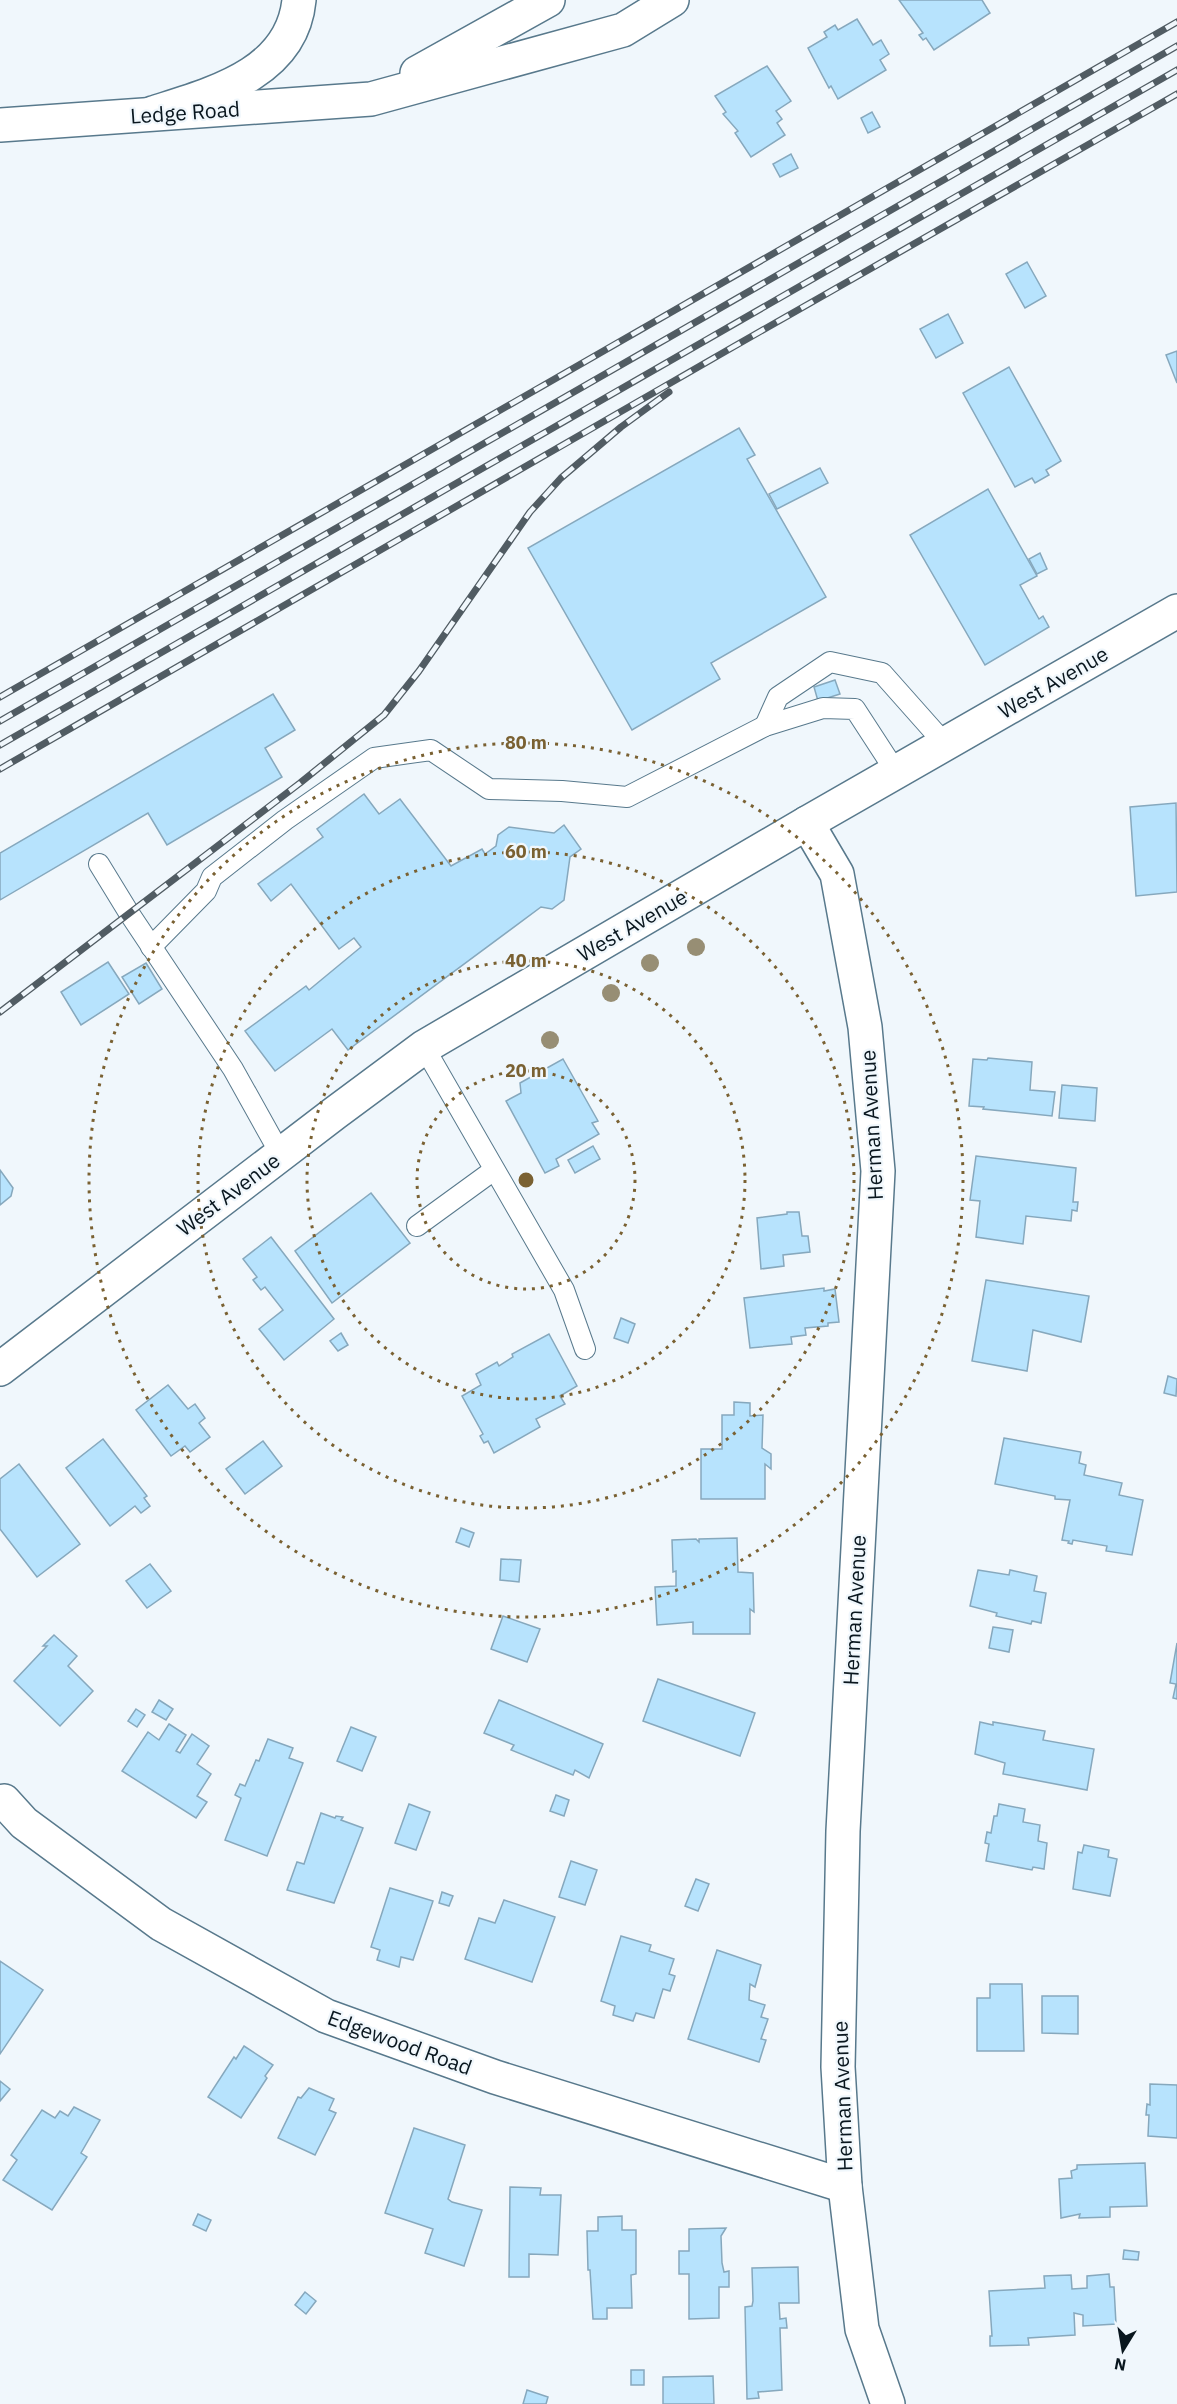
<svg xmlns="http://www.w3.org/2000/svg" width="1177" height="2404" font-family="'IBM Plex Sans',sans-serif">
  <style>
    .building { fill: #b7e3fd; stroke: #86a8bd; stroke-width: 1.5 }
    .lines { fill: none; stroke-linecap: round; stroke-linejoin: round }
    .lane-casing { stroke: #58798c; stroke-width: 22 }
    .street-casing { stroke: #58798c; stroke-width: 36 }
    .secondary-casing { stroke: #58798c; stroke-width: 36 }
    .highway-casing { stroke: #58798c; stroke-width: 36 }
    .lane { stroke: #fff; stroke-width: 20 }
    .street { stroke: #fff; stroke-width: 33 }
    .secondary { stroke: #fff; stroke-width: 33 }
    .highway { stroke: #fff; stroke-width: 33 }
    .rail-casing { stroke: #515c63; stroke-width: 7 }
    .rail { stroke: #f0f7fc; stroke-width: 4.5; stroke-dasharray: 14; stroke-linecap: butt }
    .tree { fill: #978e74 }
    .ring { fill: none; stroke: #7a6132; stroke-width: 3; stroke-dasharray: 3 6 }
    .labels { text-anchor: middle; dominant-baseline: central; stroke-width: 4.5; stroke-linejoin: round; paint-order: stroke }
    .street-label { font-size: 21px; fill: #09161e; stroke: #f0f7fc }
    .centre { fill: #7a6132; stroke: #f0f7fc; stroke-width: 3 }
    .ring-label { font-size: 18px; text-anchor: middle; font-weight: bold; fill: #7a6132; stroke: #f0f7fc; stroke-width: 4.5; stroke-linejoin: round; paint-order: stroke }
  </style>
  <rect width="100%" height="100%" fill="#f0f7fc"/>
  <g class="building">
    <path d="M899 0H982L990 13 934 50 926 38 923 40 919 35 923 33Z"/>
    <path d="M857 19 873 45 881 40 889 54 880 60 886 70 838 99 831 86 829 88 808 48 827 37 824 32 835 25 838 30Z"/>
    <path d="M767 66 791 101 776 111 782 119 777 123 785 135 751 157 735 133 738 131 723 114 726 112 715 96Z"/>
    <path d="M872 112 880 127 868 133 861 118Z"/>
    <path d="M791 154 798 168 780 177 773 164Z"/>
    <path d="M1027 262 1046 296 1025 308 1006 274Z"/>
    <path d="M948 314 963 343 936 358 920 329Z"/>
    <path d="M1177 351V383L1166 355Z"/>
    <path d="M1009 367 1061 461 1046 470 1049 475 1035 483 1032 478 1015 487 963 393Z"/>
    <path d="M739 428 755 455 747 459 826 597 711 663 720 679 632 730 528 548Z"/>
    <path d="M820 468 828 483 777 509 769 494Z"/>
    <path d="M988 489 1037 576 1020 585 1039 619 1043 616 1049 627 985 665 910 535Z"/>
    <path d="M1040 553 1047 569 1037 574 1029 559Z"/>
    <path d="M835 680 840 694 818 701 814 687Z"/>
    <path d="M273 694 295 730 265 748 282 777 167 845 148 813 0 900V853Z"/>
    <path d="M364 794 379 814 400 799 451 866 482 849 485 854 496 846 498 835 509 827 554 833 564 825 581 849 570 857 564 900 552 909 541 907 348 1050 332 1029 275 1071 245 1031 306 986 309 990 361 947 354 938 339 949 291 884 271 901 258 884 323 837 317 829Z"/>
    <path d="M1176 803 1177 892 1136 896 1130 807Z"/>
    <path d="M108 962 129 994 81 1025 61 992Z"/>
    <path d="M146 963 162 989 139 1004 122 977Z"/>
    <path d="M988 1058 1032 1062 1030 1090 1055 1092 1052 1116 983 1109 984 1107 969 1106 973 1059 987 1060Z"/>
    <path d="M563 1059 598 1121 592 1123 599 1134 556 1159 559 1166 545 1173 506 1101 521 1093 520 1083Z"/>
    <path d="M1062 1085 1097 1088 1095 1121 1059 1118Z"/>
    <path d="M593 1146 600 1159 575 1173 568 1160Z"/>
    <path d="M976 1156 1076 1168 1073 1202H1078L1077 1211 1072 1210 1071 1221 1026 1216 1023 1244 976 1237 980 1201 970 1200Z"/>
    <path d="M0 1170 13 1188 11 1196 0 1205Z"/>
    <path d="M371 1193 410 1243 332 1303 295 1251Z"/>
    <path d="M787 1212H799L802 1236H808L810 1252 783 1255 784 1266 761 1269 757 1218 787 1214Z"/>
    <path d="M271 1237 334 1319 284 1360 259 1329 283 1310 265 1287 261 1290 253 1280 257 1277 243 1259Z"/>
    <path d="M986 1280 1089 1296 1081 1342 1033 1330 1027 1371 972 1361Z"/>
    <path d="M824 1288V1291L835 1289 839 1322 828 1323V1326L805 1328 806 1335 791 1337 792 1344 750 1348 744 1298Z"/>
    <path d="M621 1318 635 1324 628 1343 614 1338Z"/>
    <path d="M341 1333 348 1345 338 1351 330 1341Z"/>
    <path d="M549 1334 577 1386 560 1396 565 1404 536 1419 540 1427 494 1453 488 1441 484 1443 480 1436 483 1434 462 1396 481 1385 476 1374 497 1362 499 1366 513 1357 512 1354Z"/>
    <path d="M1168 1376 1177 1379 1176 1396 1164 1393Z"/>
    <path d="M168 1385 188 1409 195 1404 205 1418 199 1423 210 1437 190 1452 185 1446 171 1456 136 1410Z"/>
    <path d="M734 1402 750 1403V1416L763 1415 762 1448 771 1454V1469L765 1464V1499H701V1449H722V1415H734Z"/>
    <path d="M1004 1438 1081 1452 1079 1463 1086 1465 1084 1475 1122 1483 1119 1495 1143 1500 1132 1555 1106 1551 1107 1546 1073 1540 1072 1544 1068 1543 1069 1541 1062 1540 1070 1500 1055 1499V1496L995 1484Z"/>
    <path d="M103 1439 147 1496 144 1498 150 1506 141 1513 135 1506 110 1526 66 1468Z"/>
    <path d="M263 1441 282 1466 245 1494 226 1469Z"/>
    <path d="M19 1464 80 1544 37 1577 0 1529V1479Z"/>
    <path d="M461 1528 474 1533 469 1547 456 1542Z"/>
    <path d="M737 1538 738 1572 753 1573 754 1612 750 1609V1634H693V1622L657 1625 655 1587 676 1586V1571L673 1572 672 1540 696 1539 699 1542V1539Z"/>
    <path d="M501 1559 521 1560 519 1582 500 1580Z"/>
    <path d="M150 1564 171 1591 147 1608 126 1581Z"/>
    <path d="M978 1570 1009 1575 1010 1570 1037 1576 1034 1591 1046 1593 1041 1623 1032 1621 1031 1624 996 1616 997 1613 970 1606Z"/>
    <path d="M503 1616 540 1629 527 1662 491 1649Z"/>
    <path d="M993 1627 1013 1630 1009 1652 989 1648Z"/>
    <path d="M54 1635 77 1656 68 1666 93 1691 60 1726 14 1681 47 1646H43Z"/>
    <path d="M1177 1643V1699L1173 1698 1176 1684 1170 1683Z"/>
    <path d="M658 1679 755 1713 740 1756 643 1721Z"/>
    <path d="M159 1700 173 1709 166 1720 152 1712Z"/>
    <path d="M499 1700 603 1744 589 1778 575 1770 573 1775 511 1750 514 1745 484 1733Z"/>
    <path d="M136 1709 145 1715 137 1727 128 1721Z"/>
    <path d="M980 1722 993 1725V1722L1045 1731 1043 1740 1094 1749 1087 1790 1003 1774 1005 1763 975 1754Z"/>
    <path d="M169 1724 186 1735 176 1751 180 1753 192 1734 209 1746 197 1764 211 1774 197 1796 207 1802 196 1818 122 1771 148 1732 159 1740Z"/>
    <path d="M351 1727 376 1737 362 1771 337 1761Z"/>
    <path d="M268 1739 293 1748 289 1758 303 1763 267 1856 225 1840 241 1798 235 1795 240 1784 245 1786 256 1760 259 1761Z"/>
    <path d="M556 1795 569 1800 564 1816 550 1811Z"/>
    <path d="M409 1804 430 1812 416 1850 395 1843Z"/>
    <path d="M999 1804 1025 1809 1023 1822 1040 1825 1038 1841 1047 1843 1044 1869 1033 1867 1032 1870 986 1861 989 1844 985 1843 987 1832 991 1833 994 1816H997Z"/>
    <path d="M321 1813 335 1818 336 1816 343 1817 341 1820 363 1828 334 1903 287 1890 297 1862 304 1864Z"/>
    <path d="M1084 1845 1109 1850 1108 1857 1117 1859 1110 1896 1073 1889 1078 1852 1082 1853Z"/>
    <path d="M571 1861 597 1870 585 1905 559 1897Z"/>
    <path d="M696 1879 709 1884 698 1911 685 1906Z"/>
    <path d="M390 1888 433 1901 413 1960 401 1957 399 1967 377 1960 380 1950 371 1947Z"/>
    <path d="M442 1892 453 1896 449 1906 439 1903Z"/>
    <path d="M504 1900 555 1917 532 1982 465 1959 479 1918 495 1923Z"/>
    <path d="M621 1936 651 1945 649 1951 674 1959 669 1974 675 1976 670 1991 663 1989 654 2018 636 2013 633 2021 613 2015 615 2006 601 2001Z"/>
    <path d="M717 1950 761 1965 755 1987 750 1984 749 2000 765 2005 761 2017 768 2019 761 2039 766 2040 759 2062 688 2039Z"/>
    <path d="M0 1961 43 1990 0 2054Z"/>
    <path d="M990 1984H1022L1024 2051H977V1998H990Z"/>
    <path d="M1042 1996H1078V2034L1042 2033Z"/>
    <path d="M244 2046 273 2065 265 2076 267 2078 241 2118 208 2097 234 2057 236 2059Z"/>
    <path d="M0 2081 10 2089 0 2101Z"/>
    <path d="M1150 2084 1177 2085V2138L1148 2136 1149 2115H1146L1147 2104 1150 2105Z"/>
    <path d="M309 2088 334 2099 329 2110 336 2113 315 2155 278 2138 298 2097 301 2098Z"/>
    <path d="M74 2107 100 2120 81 2153 87 2157 52 2210 3 2180 17 2160 11 2155 42 2110 55 2118 60 2111 68 2116Z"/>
    <path d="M414 2128 465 2145 448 2199 452 2202 482 2210 464 2266 425 2253 433 2229 385 2213Z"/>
    <path d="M1145 2163 1147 2206 1110 2207V2217L1079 2218 1080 2214 1061 2218 1059 2179 1072 2178 1071 2171 1077 2169V2165Z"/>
    <path d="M510 2187 541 2188 540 2195H561L558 2255 529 2254V2277H509Z"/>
    <path d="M198 2214 211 2220 206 2231 193 2225Z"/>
    <path d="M622 2216V2230H636V2274L631 2275 632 2308H607V2319H593L590 2270H588L587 2231H598V2217Z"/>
    <path d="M726 2228 721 2236 722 2263 724 2272 729 2271V2287H719V2318L689 2319V2274H679V2251H689V2229Z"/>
    <path d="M1124 2250 1139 2252 1138 2260 1123 2259Z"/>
    <path d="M798 2267 799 2303H779L780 2319 786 2318 787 2328H780L782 2390 758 2392 759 2398 747 2399 745 2307 752 2306 753 2301 752 2268Z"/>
    <path d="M1109 2274 1110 2287H1114L1116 2324 1083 2326V2315L1074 2313 1075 2335 1028 2338 1029 2345 990 2346V2336H992L989 2291 1045 2288 1044 2276 1071 2275 1072 2289 1087 2288V2276Z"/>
    <path d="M305 2292 316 2301 306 2314 295 2305Z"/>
    <rect x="631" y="2370" width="13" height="15"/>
    <path d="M713 2376 714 2404H663V2377Z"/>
    <path d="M527 2390 548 2397 546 2404H523Z"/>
  </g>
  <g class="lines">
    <defs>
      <g id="lane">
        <path d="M765 726 778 697 830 662 882 673 945 744"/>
        <path d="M99 864 129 913 233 1069 281 1155"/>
        <path d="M151 947 206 891 212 877 285 820 374 758 431 750 489 789 562 791 627 797 765 726 823 708 855 709 896 772"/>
        <path d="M424 1047 564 1290 585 1349"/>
        <path d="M417 1226 494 1170"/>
      </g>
      <g id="street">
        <path d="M807 823 837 874 865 1027 878 1171 843 1831 838 2067 845 2186 862 2329 888 2404"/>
        <path d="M4 1801 24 1823 161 1924 326 2016 495 2077 845 2186"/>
      </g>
      <g id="secondary">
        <path d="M417 73 548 0"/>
        <path d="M0 125 371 99 623 30 672 0"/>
        <path d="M0 1369 335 1113 424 1047 807 823 1177 611"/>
      </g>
      <path id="highway" d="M153 113C212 94 292 74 299 0"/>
    </defs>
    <use href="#lane" class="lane-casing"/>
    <use href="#street" class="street-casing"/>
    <use href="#secondary" class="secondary-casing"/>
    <use href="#highway" class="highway-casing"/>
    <use href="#lane" class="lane"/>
    <use href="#street" class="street"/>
    <use href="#secondary" class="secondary"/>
    <use href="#highway" class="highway"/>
    <defs>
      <g id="rail">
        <path d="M0 697 1177 22"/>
        <path d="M0 721 1177 46"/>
        <path d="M0 745 1177 70"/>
        <path d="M0 769 733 347 1177 94"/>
        <path d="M0 1012 300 783 384 715 419 671 530 512 561 478 621 427 669 392"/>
      </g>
    </defs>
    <use href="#rail" class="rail-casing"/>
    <use href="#rail" class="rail"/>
  </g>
  <g class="tree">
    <circle cx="696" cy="947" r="9"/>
    <circle cx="650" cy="963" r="9"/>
    <circle cx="611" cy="993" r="9"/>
    <circle cx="550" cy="1040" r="9"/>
  </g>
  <g class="ring">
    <circle cx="526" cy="1180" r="109"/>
    <circle cx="526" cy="1180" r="219"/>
    <circle cx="526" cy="1180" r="328"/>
    <circle cx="526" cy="1180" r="437"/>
  </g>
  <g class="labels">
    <g class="street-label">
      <text transform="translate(185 112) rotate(-4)">Ledge Road</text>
      <text transform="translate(1053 682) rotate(-30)">West Avenue</text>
      <text transform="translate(632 925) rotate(-30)">West Avenue</text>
      <text transform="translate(871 1125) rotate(-93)">Herman Avenue</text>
      <text transform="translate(228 1194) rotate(-37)">West Avenue</text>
      <text transform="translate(854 1610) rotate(-87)">Herman Avenue</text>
      <text transform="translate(400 2042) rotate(20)">Edgewood Road</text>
      <text transform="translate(842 2096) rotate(-92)">Herman Avenue</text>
    </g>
  </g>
  <circle cx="526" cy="1180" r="9" class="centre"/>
  <g class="ring-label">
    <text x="526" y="749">80 m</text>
    <text x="526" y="858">60 m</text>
    <text x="526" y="967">40 m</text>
    <text x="526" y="1077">20 m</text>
  </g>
  <g transform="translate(1123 2350) rotate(191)" stroke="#f0f7fc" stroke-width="4.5" paint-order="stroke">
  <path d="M0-4.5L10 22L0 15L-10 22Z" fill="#09161e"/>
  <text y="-9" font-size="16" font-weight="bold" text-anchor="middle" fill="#09161e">N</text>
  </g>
</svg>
